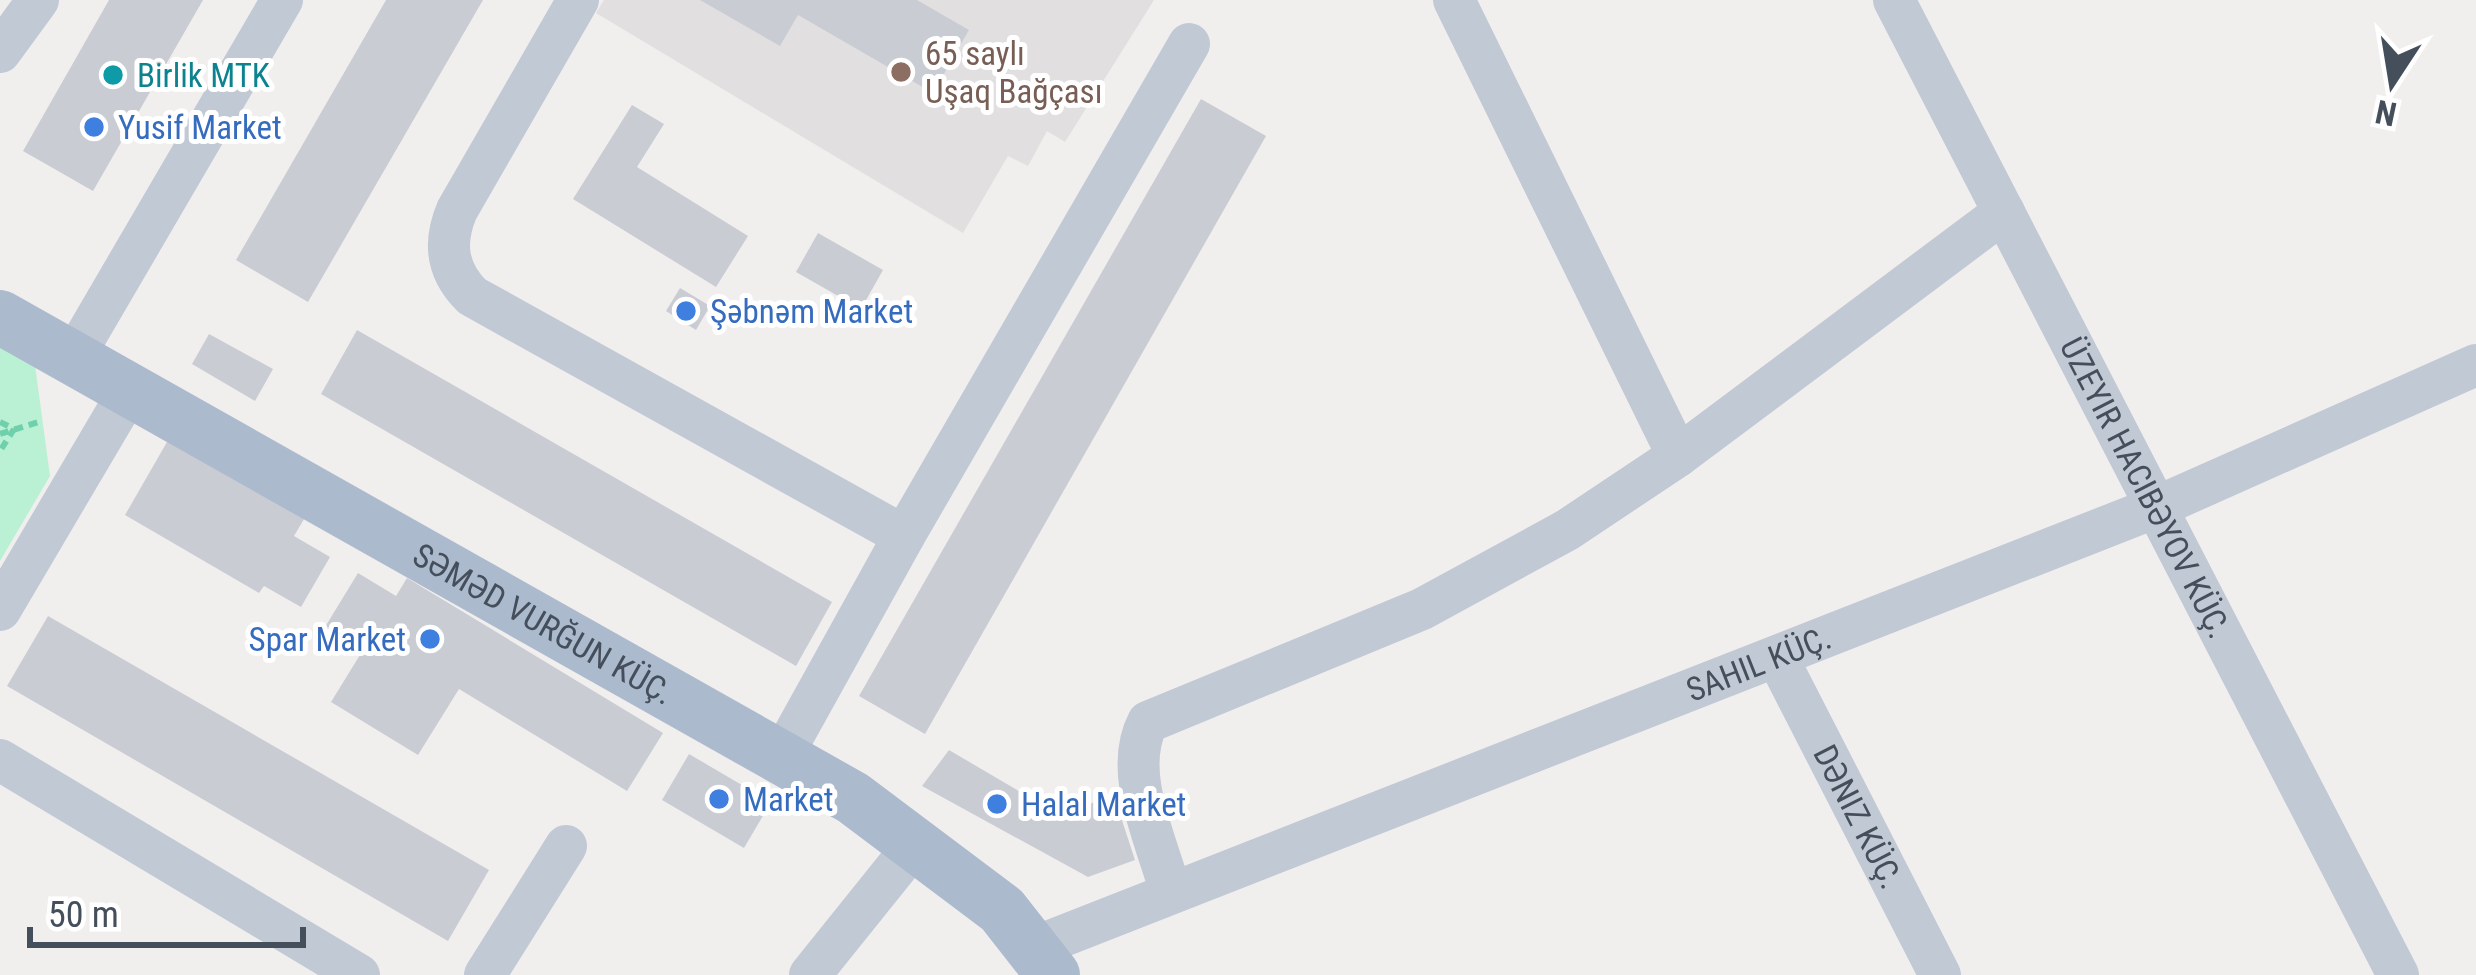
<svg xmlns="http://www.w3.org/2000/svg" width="2476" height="975" font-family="'Roboto Condensed',sans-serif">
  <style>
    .education { fill: #e2dfe0 }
    .green { fill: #baf1d5 }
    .building { fill: #caccd4 }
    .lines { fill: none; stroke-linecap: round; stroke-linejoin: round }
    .path { stroke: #71d0ac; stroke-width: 6; stroke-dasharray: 9 6; stroke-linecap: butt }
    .minor { stroke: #c1c9d4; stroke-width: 42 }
    .major { stroke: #acbace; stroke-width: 54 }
    .education-dot { fill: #8d6e63; stroke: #fff; stroke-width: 4.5 }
    .culture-dot { fill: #0f9aa8; stroke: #fff; stroke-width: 4.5 }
    .shop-dot { fill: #3f7fe0; stroke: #fff; stroke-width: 4.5 }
    .labels { text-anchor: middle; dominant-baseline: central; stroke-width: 10; stroke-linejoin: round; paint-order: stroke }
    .education-label { font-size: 33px; fill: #785e54; stroke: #fff; text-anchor: start }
    .culture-label { font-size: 33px; fill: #0d838f; stroke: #fff; text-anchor: start }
    .shop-label { font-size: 33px; fill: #366cbe; stroke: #fff; text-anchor: start }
    .street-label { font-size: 33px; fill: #454f5c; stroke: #fff }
  </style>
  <rect width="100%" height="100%" fill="#f1eeee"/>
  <path class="education" d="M604 0H1154L1065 142 1047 131 1028 166 1008 156 963 233 596 13Z"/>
  <path class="green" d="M0 345 35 365 50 476 0 561Z"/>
  <g class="building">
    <path d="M109 0H203L93 191 23 151Z"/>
    <path d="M386 0H483L308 302 236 260Z"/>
    <path d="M700 0H917L969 30 933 93 798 15 780 46Z"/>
    <path d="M1201 99 1266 136 925 734 859 696Z"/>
    <path d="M632 105 664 124 637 167 748 236 716 287 573 199Z"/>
    <path d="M818 233 883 270 861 309 796 272Z"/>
    <path d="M680 288 710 306 696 330 666 311Z"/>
    <path d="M357 330 832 602 796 666 321 394Z"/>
    <path d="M209 334 273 369 255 401 192 364Z"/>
    <path d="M171 435 307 514 294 536 330 557 301 607 264 586 259 593 125 515Z"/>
    <path d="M358 573 396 596 407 578 663 733 627 791 459 689 418 755 331 702 363 650 325 627Z"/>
    <path d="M48 616 489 870 448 941 7 686Z"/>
    <path d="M949 750 1063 817 1113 793 1135 860 1088 877 922 786Z"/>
    <path d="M689 754 771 802 744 848 662 800Z"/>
  </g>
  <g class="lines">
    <g class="path">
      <path d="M0 422 14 429 0 451"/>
      <path d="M0 434 42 421"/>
    </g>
    <g class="minor">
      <path d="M578 0 457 210C443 243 447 271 472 296L904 536 782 756"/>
      <path d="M1454 0 1678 456"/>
      <path id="s1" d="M1894 0 2398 975"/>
      <path d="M0 52 38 0"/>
      <path d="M73 358 282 0"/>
      <path d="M904 536 1189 44"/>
      <path d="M0 610 131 388"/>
      <path id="s2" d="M1778 659 1940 975"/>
      <path d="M0 760 359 975"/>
      <path d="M1170 890C1156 839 1122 771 1148 722L1422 609 1567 530 1678 456 2004 212"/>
      <path id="s3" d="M1035 947 2159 506 2476 365"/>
      <path d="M485 975 566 846"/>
      <path d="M810 975 916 843"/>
    </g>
    <path class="major" id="s4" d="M0 317 853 798 1002 910 1053 975"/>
  </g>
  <circle class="education-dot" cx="901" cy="72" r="12"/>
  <circle class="culture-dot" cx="113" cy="75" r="12"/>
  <g class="shop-dot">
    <circle cx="94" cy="127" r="12"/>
    <circle cx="686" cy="311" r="12"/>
    <circle cx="430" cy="639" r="12"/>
    <circle cx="719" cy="799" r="12"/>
    <circle cx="997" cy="804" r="12"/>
  </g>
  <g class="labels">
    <g class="education-label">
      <text x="925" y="53">65 saylı<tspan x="925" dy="38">Uşaq Bağçası</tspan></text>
    </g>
    <g class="culture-label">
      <text x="137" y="75">Birlik MTK</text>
    </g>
    <g class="shop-label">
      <text x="118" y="127">Yusif Market</text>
      <text x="710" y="311">Şəbnəm Market</text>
      <text x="406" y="639" text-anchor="end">Spar Market</text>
      <text x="743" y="799">Market</text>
      <text x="1021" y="804">Halal Market</text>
    </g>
    <g class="street-label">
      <text stroke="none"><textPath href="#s1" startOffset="549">ÜZEYIR HACIBƏYOV KÜÇ.</textPath></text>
      <text stroke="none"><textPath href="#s4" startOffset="624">SƏMƏD VURĞUN KÜÇ.</textPath></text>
      <text stroke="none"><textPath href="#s3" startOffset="777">SAHIL KÜÇ.</textPath></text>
      <text stroke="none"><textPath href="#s2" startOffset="177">DӘNIZ KÜÇ.</textPath></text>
    </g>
  </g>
  <g transform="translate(2392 84) rotate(192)" stroke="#ffffff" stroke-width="9" paint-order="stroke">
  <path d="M0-9L21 45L0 30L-21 45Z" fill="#454f5c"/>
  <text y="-18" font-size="33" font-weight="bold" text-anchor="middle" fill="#454f5c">N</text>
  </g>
  <path d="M30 927v18h273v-18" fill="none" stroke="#454f5c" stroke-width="6"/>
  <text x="48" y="927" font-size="36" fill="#454f5c" stroke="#ffffff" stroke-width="9" paint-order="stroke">50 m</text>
</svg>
